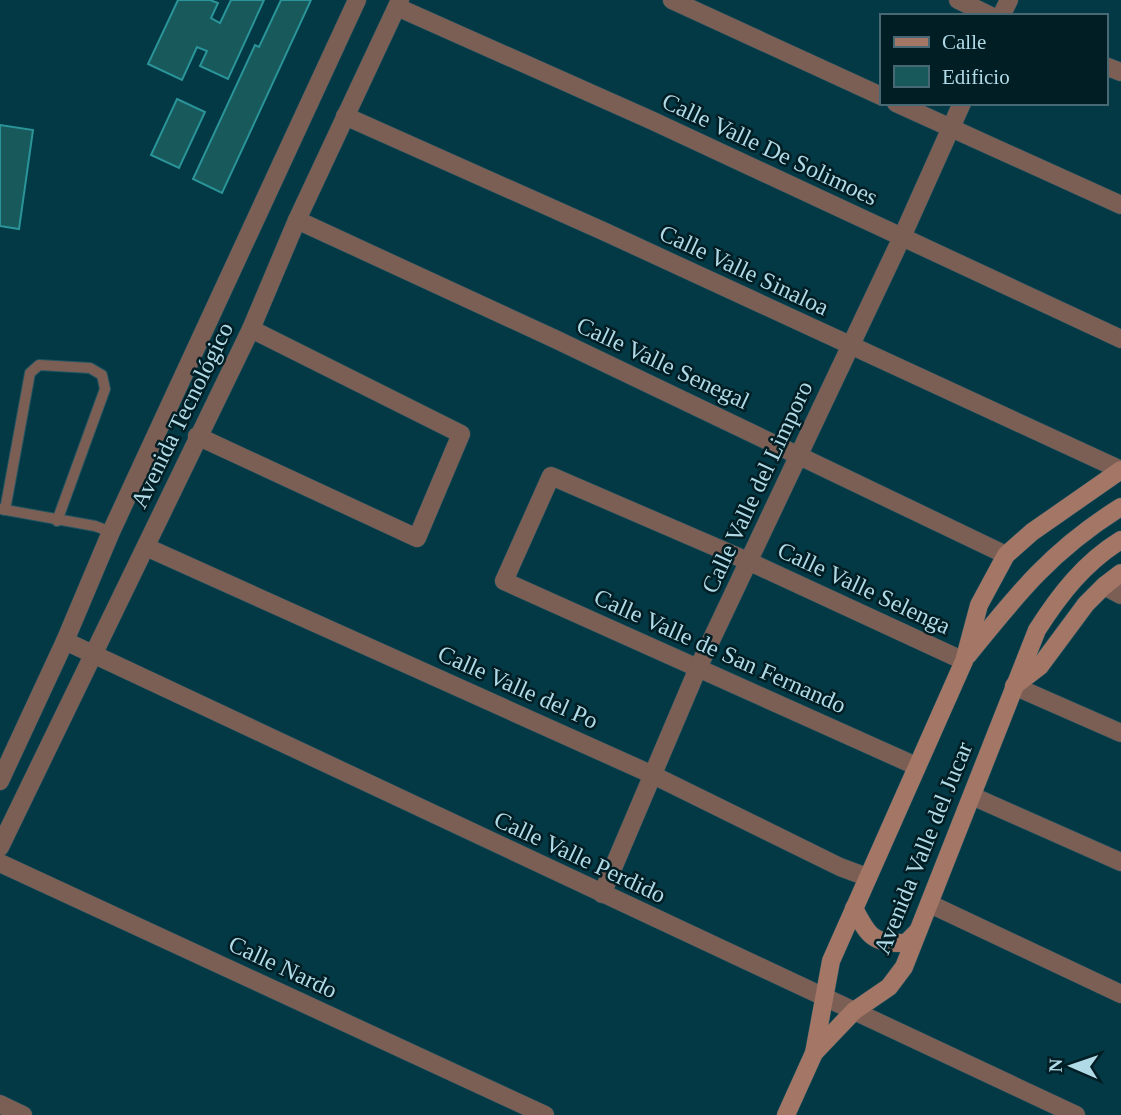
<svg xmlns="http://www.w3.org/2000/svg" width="1121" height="1115" font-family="'Times New Roman',serif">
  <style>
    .building { fill: #18595b; stroke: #2a9498; stroke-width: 2 }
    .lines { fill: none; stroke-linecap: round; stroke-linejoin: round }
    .service-casing { stroke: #225562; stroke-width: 12 }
    .minor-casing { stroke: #225562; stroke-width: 19 }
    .tertiary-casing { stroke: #225562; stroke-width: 19 }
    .secondary-casing { stroke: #225562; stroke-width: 19 }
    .service { stroke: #7b5e54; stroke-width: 10 }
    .minor { stroke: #7b5e54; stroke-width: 18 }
    .tertiary { stroke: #7b5e54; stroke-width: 18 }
    .secondary { stroke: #a47666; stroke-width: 18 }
    .labels { text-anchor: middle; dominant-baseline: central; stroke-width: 5; stroke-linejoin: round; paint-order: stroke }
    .street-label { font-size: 24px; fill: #b1dae7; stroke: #021e25 }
  </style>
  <rect width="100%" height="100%" fill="#033845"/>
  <g class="building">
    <path d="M178 0H210L218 3 211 18 220 23 231 0H264L228 79 200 66 207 51 197 47 182 80 148 64Z"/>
    <path d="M281 0H311L222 193 193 179 255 45 259 47Z"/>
    <path d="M177 99 205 112 179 168 151 155Z"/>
    <path d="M0 125 33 130 19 229 0 226Z"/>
  </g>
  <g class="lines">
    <defs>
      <g id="service">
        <path d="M0 509 95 526 111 532"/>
        <path d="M5 510 30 373 39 365 90 368 102 375 105 389 57 521"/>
      </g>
      <g id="minor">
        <path d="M672 0 881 96"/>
        <path d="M958 0 991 16"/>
        <path d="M397 7 653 121 1121 339"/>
        <path d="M1001 16 1009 0"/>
        <path d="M1105 66 1121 72"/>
        <path d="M896 103 1121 205"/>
        <path d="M345 116 603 231 1121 470"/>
        <path d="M297 220 555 339 1006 555"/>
        <path d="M197 436 417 538 461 434 251 329"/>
        <path d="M146 547 653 775 840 867 867 877"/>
        <path d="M1104 586 1121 595"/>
        <path d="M1014 686 1121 733"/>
        <path d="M916 766 504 581 551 476 750 562 964 661"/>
        <path d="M0 781 65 641 111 532 357 0"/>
        <path d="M972 796 1121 862"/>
        <path d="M0 847 251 329 297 220 400 0"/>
        <path d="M0 863 545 1115"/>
        <path d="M602 894 698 668 902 237 962 103"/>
        <path d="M930 904 1121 994"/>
        <path d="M0 1104 23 1115"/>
      </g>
      <path id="tertiary" d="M65 641 1076 1115"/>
      <g id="secondary">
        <path d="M968 655C1017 594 1053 549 1121 507"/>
        <path d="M1014 686 1040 666 1086 604 1104 586 1121 573"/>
        <path d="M854 908C868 936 873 944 906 943L918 931"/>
        <path d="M814 1053 854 1011 889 987 904 967 1037 630C1060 594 1085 562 1121 540"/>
        <path d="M786 1115 814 1053 831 961 964 661 979 605 1006 555 1032 532 1121 470"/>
      </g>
    </defs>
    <use href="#service" class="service-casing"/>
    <use href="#minor" class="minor-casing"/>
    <use href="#tertiary" class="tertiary-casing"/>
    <use href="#secondary" class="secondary-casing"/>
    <use href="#service" class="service"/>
    <use href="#minor" class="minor"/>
    <use href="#tertiary" class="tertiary"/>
    <use href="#secondary" class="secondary"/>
  </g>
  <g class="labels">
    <g class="street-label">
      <text transform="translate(770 149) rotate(25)">Calle Valle De Solimoes</text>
      <text transform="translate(744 270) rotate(25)">Calle Valle Sinaloa</text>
      <text transform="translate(663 363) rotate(25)">Calle Valle Senegal</text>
      <text transform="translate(182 415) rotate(-64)">Avenida Tecnológico</text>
      <text transform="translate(757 487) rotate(-65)">Calle Valle del Limporo</text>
      <text transform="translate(864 588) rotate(25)">Calle Valle Selenga</text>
      <text transform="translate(720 651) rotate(24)">Calle Valle de San Fernando</text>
      <text transform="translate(518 687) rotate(24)">Calle Valle del Po</text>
      <text transform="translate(923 848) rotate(-68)">Avenida Valle del Jucar</text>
      <text transform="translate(580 857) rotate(25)">Calle Valle Perdido</text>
      <text transform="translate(283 967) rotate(25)">Calle Nardo</text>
    </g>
  </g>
  <rect x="880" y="14" width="228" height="91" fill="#021e25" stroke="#486973" stroke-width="2"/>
  <rect x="894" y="37" width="35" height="10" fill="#a47666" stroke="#486973" stroke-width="2"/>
  <text x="942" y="49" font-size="21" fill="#b1dae7">Calle</text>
  <rect x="894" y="66" width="35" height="21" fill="#18595b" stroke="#486973" stroke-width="2"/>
  <text x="942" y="84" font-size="21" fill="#b1dae7">Edificio</text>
  <g transform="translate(1072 1066) rotate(272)" stroke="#021e25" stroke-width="5" paint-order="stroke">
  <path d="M0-5L12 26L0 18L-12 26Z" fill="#b1dae7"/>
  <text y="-10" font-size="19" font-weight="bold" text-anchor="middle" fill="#b1dae7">N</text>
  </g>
</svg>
